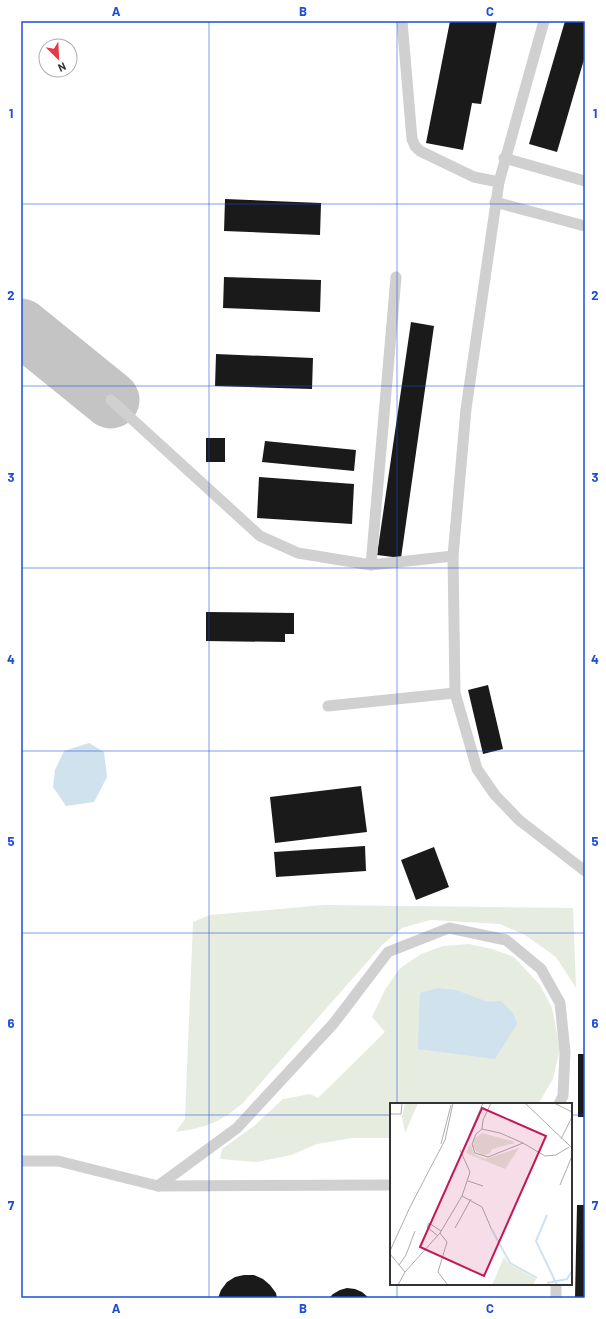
<svg xmlns="http://www.w3.org/2000/svg" width="606" height="1319" font-family="Barlow,sans-serif">
  <style>
    .green { fill: #e6ecdf }
    .water { fill: #cfe2ee }
    .lines { fill: none; stroke-linecap: round; stroke-linejoin: round }
    .taxiway { stroke: #c4c4c4; stroke-width: 57 }
    .building { fill: #1a1a1a }
    .lane { stroke: #d0d0d0; stroke-width: 11 }
    .grid { fill: none; stroke: #1d4ed8; stroke-width: 1; stroke-opacity: 0.55 }
    .inset-river { fill: none; stroke: #cfe2ee; stroke-width: 2 }
    .inset-road { fill: none; stroke: #adadad; stroke-width: 1 }
    .view { fill: #c2185b; fill-opacity: 0.15; stroke: #c2185b; stroke-width: 2 }
    .inset-edge { fill: none; stroke: #333; stroke-width: 2 }
    .neatline { fill: none; stroke: #1d4ed8; stroke-width: 1.5 }
    .grid-label { font-size: 13px; text-anchor: middle; font-weight: bold; fill: #1d4ed8 }
  </style>
  <rect width="100%" height="100%" fill="#fff"/>
  <g class="green">
    <path d="M324 905 573 908 576 988 556 957 525 935 500 924 430 920 402 928 383 944 243 1103C219 1123 207 1127 176 1132L185 1119 193 922 210 915Z"/>
    <path d="M469 944 492 949 514 957 540 985 552 1008 560 1049 553 1079 540 1101 537 1104H391V1138H352L317 1144 291 1155 257 1162 220 1159 222 1149 254 1126 283 1099 310 1094 318 1098 385 1032 372 1017 385 990 399 969 421 954 443 946Z"/>
  </g>
  <g class="water">
    <path d="M89 743 104 752 107 777 94 802 66 806 53 787 55 770 64 751Z"/>
    <path d="M438 988 456 990 488 1002 501 1001 513 1013 517 1024 495 1059 418 1049 420 993Z"/>
  </g>
  <g class="lines">
    <path class="taxiway" d="M21 327 111 400"/>
  </g>
  <g class="building">
    <path d="M450 21H497L481 104 472 103 463 150 426 143Z"/>
    <path d="M565 21H585V56L557 152 529 144Z"/>
    <path d="M225 199 321 203 320 235 224 231Z"/>
    <path d="M224 277 321 280 320 312 223 308Z"/>
    <path d="M411 322 434 326 401 558 377 555Z"/>
    <path d="M216 354 313 358 312 389 215 386Z"/>
    <rect x="206" y="438" width="19" height="24"/>
    <path d="M265 441 356 450 354 471 262 462Z"/>
    <path d="M259 477 354 484 352 524 257 518Z"/>
    <path d="M206 612 294 613V634H285V642L206 641Z"/>
    <path d="M488 685 503 749 483 754 468 690Z"/>
    <path d="M361 786 367 832 275 843 270 797Z"/>
    <path d="M365 846 366 871 276 877 274 852Z"/>
    <path d="M434 847 449 887 416 900 401 860Z"/>
    <rect x="578" y="1054" width="7" height="63"/>
    <path d="M577 1205H585V1298H575Z"/>
    <path d="M244 1275H254L263 1279 270 1285 276 1293 277 1298H218L221 1290 227 1282 235 1277Z"/>
    <path d="M347 1288 355 1289 362 1292 369 1298H329L333 1294 340 1290Z"/>
  </g>
  <g class="lines">
    <g class="lane">
      <path d="M402 21 412 139 415 146 420 151 474 177 499 182"/>
      <path d="M544 21 499 182 466 409 453 556 455 693 477 769 495 795 519 820 585 871"/>
      <path d="M504 158 585 181"/>
      <path d="M495 202 585 226"/>
      <path d="M111 400 260 536 298 553 371 565 453 556"/>
      <path d="M371 565 396 277"/>
      <path d="M328 706 455 693"/>
      <path d="M21 1161H58L158 1186 391 1185"/>
      <path d="M158 1186 237 1128 334 1023 388 952 449 928 506 940 541 969 560 1003 565 1052 563 1096 559 1104"/>
      <path d="M556 1298V1284"/>
    </g>
  </g>
  <path class="grid" d="M209 21V1298M397 21V1104M21 204H585M21 386H585M21 568H585M21 751H585M21 933H585M21 1115H391M571 1115H585M397 1284V1298"/>
  <g transform="translate(390 1103)">
    <rect width="182" height="182" fill="#fff"/>
    <path d="M15 0H28L15 30 12 14ZM92 30 122 38 125 40 102 46 100 50 94 52 87 49 83 43 84 36ZM80 41 85 52 95 56 129 45 115 66 76 50ZM114 154 119 161 146 176 143 182H102Z" fill="#e6ecdf"/>
    <path class="inset-river" d="M157 112 146 138 167 182M101 125 120 160 147 175M157 180 177 176 182 168"/>
    <path class="inset-road" d="M135 0 182 45M164 0 182 9M0 11H11L12 0M92 26 93 17 101 0M79 33 93 0M171 36 182 14M133 40 98 54 85 50 82 41 86 31 92 26 110 30 133 40 155 53 166 52 179 44M51 41 61 2M78 78 93 83M170 82 182 53M72 93 92 104 101 125M65 125 81 96M50 130 57 139 48 169 57 181M48 133 37 124 39 120 51 128M0 148 20 104 55 37 63 0M0 151 15 169 8 182M9 162 16 152 25 128M15 169 50 130 72 93 80 69 70 47"/>
    <path class="view" d="M92 5 156 33 94 173 30 144Z"/>
    <rect width="182" height="182" class="inset-edge"/>
  </g>
  <rect width="606" height="1319" fill="none" stroke="#ffffff" stroke-width="44"/>
  <g transform="translate(58 58) rotate(156)"><circle r="19" fill="#ffffff" stroke="#adadad"/>
  <path d="M0-3L7 15L0 10L-7 15Z" fill="#e63946"/>
  <text y="-6" font-size="11" font-weight="bold" text-anchor="middle" fill="#333333">N</text>
  </g>
  <rect x="22" y="22" width="562" height="1275" class="neatline"/>
  <g class="grid-label">
    <text x="116" y="16">A</text>
    <text x="303" y="16">B</text>
    <text x="490" y="16">C</text>
    <text x="11" y="118">1</text>
    <text x="595" y="118">1</text>
    <text x="11" y="300">2</text>
    <text x="595" y="300">2</text>
    <text x="11" y="482">3</text>
    <text x="595" y="482">3</text>
    <text x="11" y="664">4</text>
    <text x="595" y="664">4</text>
    <text x="11" y="846">5</text>
    <text x="595" y="846">5</text>
    <text x="11" y="1028">6</text>
    <text x="595" y="1028">6</text>
    <text x="11" y="1210">7</text>
    <text x="595" y="1210">7</text>
    <text x="116" y="1313">A</text>
    <text x="303" y="1313">B</text>
    <text x="490" y="1313">C</text>
  </g>
</svg>
